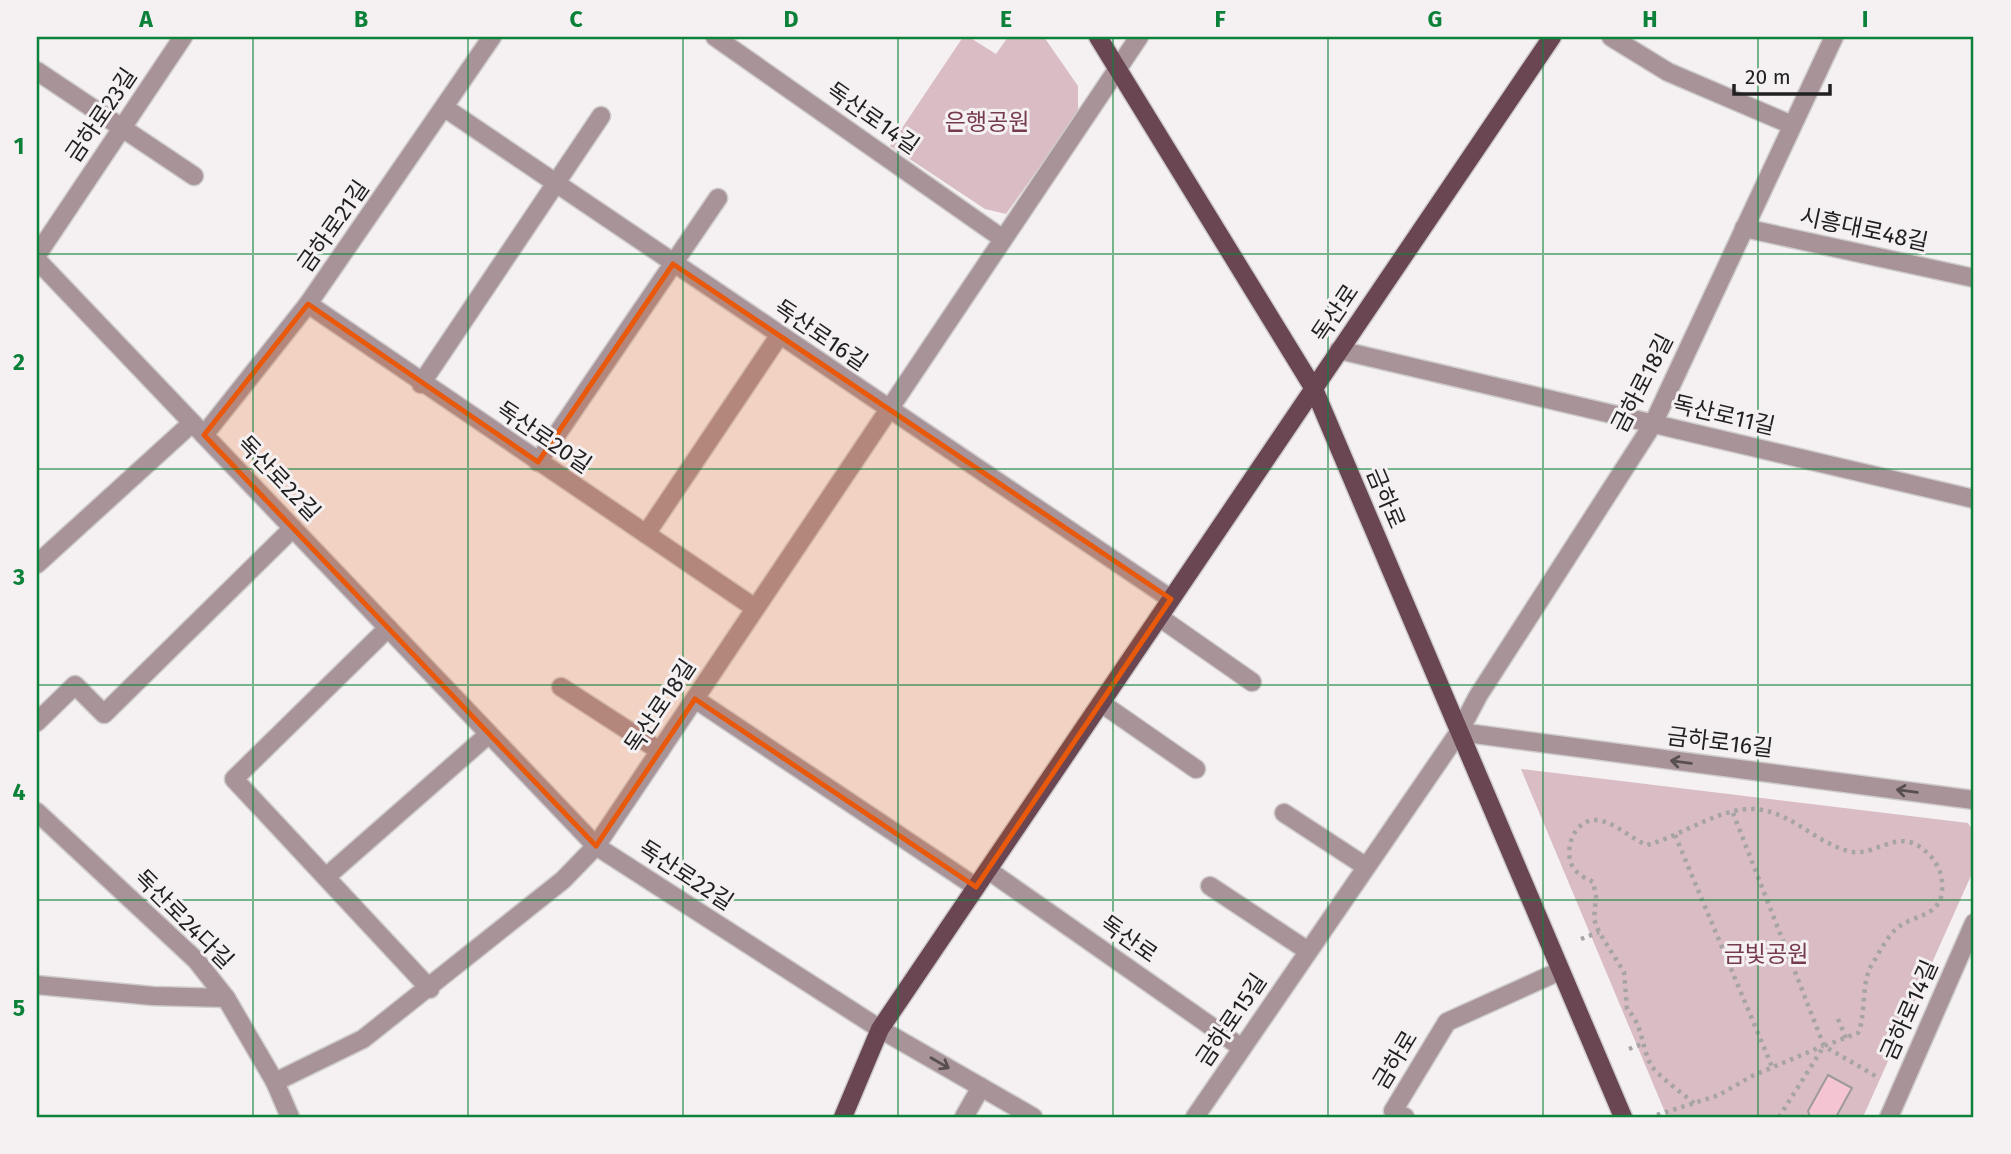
<svg xmlns="http://www.w3.org/2000/svg" width="2011" height="1154" font-family="'Fira Sans','Noto Sans KR',sans-serif">
  <style>
    .green { fill: #d9bcc4 }
    .building { fill: #f5c4d2; stroke: #9d9a9b; stroke-width: 2 }
    .lines { fill: none; stroke-linecap: round; stroke-linejoin: round }
    .minor-casing { stroke: #cfcccc; stroke-width: 21 }
    .major-casing { stroke: #cfcccc; stroke-width: 21 }
    .path { stroke: #a7a4a5; stroke-width: 4.5; stroke-dasharray: 3.5 5; stroke-linecap: butt }
    .minor { stroke: #a89399; stroke-width: 18 }
    .major { stroke: #694651; stroke-width: 18 }
    .oneway { stroke: #584f51 }
    .marked { fill: #e8590c; fill-opacity: 0.2; stroke: #e8590c; stroke-width: 5; stroke-linejoin: round }
    .grid { fill: none; stroke: #0c8139; stroke-width: 2; stroke-opacity: 0.55 }
    .labels { text-anchor: middle; dominant-baseline: central; stroke-width: 6; stroke-linejoin: round; paint-order: stroke }
    .street-label { font-size: 23px; fill: #222121; stroke: #f5f1f2 }
    .park-label { font-size: 23px; fill: #763a4f; stroke: #f5f1f2 }
    .neatline { fill: none; stroke: #0c8139; stroke-width: 2.5 }
    .grid-label { font-size: 23px; text-anchor: middle; font-weight: bold; fill: #0c8139 }
  </style>
  <rect width="100%" height="100%" fill="#f5f1f2"/>
  <g class="green">
    <path d="M963 37H969L996 54 1008 37H1044L1078 86V113L1006 214 985 209 890 146Z"/>
    <path d="M1521 769 1968 823 1974 832V869L1863 1117H1667Z"/>
  </g>
  <path class="building" d="M1828 1075 1852 1088 1836 1117H1810L1808 1111Z"/>
  <g class="lines">
    <defs>
      <g id="minor">
        <path d="M715 37 1003 239"/>
        <path d="M1611 37 1668 72 1792 125"/>
        <path d="M37 71 194 176"/>
        <path d="M445 108 1171 599"/>
        <path d="M1744 228 1974 278"/>
        <path d="M37 255 183 37"/>
        <path d="M37 260 596 846 880 1029 1033 1117"/>
        <path d="M308 304 755 608"/>
        <path d="M1339 350 1974 499"/>
        <path d="M421 384 601 116"/>
        <path d="M204 435 308 304 492 37"/>
        <path d="M538 462 718 198"/>
        <path d="M646 534 779 336"/>
        <path d="M37 564 192 423"/>
        <path d="M1159 617 1252 682"/>
        <path d="M388 628 234 779 430 989"/>
        <path d="M561 687 660 751"/>
        <path d="M695 699 976 887"/>
        <path d="M1101 703 1196 769"/>
        <path d="M37 722 75 685 104 714 293 528"/>
        <path d="M1459 732 1974 800"/>
        <path d="M37 812 196 960 226 998 275 1082 290 1117"/>
        <path d="M1284 813 1365 866"/>
        <path d="M988 870 1242 1048"/>
        <path d="M326 877 489 734"/>
        <path d="M1210 886 1308 951"/>
        <path d="M37 985 153 996 226 998"/>
        <path d="M275 1082 363 1039 563 880 596 846 1139 37"/>
        <path d="M964 1117 981 1087"/>
        <path d="M1195 1117 1459 732 1478 696 1653 424 1834 37"/>
        <path d="M1405 1117 1393 1111 1447 1022 1560 971"/>
        <path d="M1889 1117 1974 923"/>
      </g>
      <g id="major">
        <path d="M1098 37 1314 389 1623 1117"/>
        <path d="M843 1117 880 1029 1552 37"/>
      </g>
    </defs>
    <use href="#minor" class="minor-casing"/>
    <use href="#major" class="major-casing"/>
    <g class="path">
      <path d="M1733 813 1824 1046 1879 1078"/>
      <path d="M1675 835 1773 1069"/>
      <path d="M1581 939 1599 932"/>
      <path d="M1838 1019 1846 1038"/>
      <path d="M1629 1049 1642 1044"/>
      <path d="M1694 1103C1683 1094 1657 1075 1651 1065 1641 1046 1643 1025 1627 1009L1624 972 1599 932 1594 919 1596 896 1593 882C1587 879 1579 875 1575 870 1561 853 1574 818 1597 820 1615 822 1631 839 1647 845 1678 837 1715 811 1747 809 1787 807 1812 841 1848 851 1871 858 1893 833 1915 844 1929 851 1941 866 1942 882 1945 920 1913 912 1895 930 1885 940 1878 955 1871 966 1861 984 1866 1016 1858 1033L1824 1046 1779 1117"/>
      <path d="M1657 1115 1719 1095 1752 1076 1823 1046"/>
    </g>
    <use href="#minor" class="minor"/>
    <use href="#major" class="major"/>
  </g>
  <defs><path id="oneway-shaft" d="M-6 0H5M1.5-3L5.5 0L1.5 3" fill="none" stroke-width="1.6" stroke-linecap="round" stroke-linejoin="round" transform="scale(1.75)"/></defs>
  <g class="oneway">
    <use href="#oneway-shaft" transform="translate(1681 762) rotate(-173)"/>
    <use href="#oneway-shaft" transform="translate(1907 791) rotate(-173)"/>
    <use href="#oneway-shaft" transform="translate(940 1063) rotate(30)"/>
  </g>
  <path class="marked" d="M673 264 1171 599 976 887 695 699 596 846 204 435 308 304 538 462Z"/>
  <path class="grid" d="M253 37V1117M468 37V1117M683 37V1117M898 37V1117M1113 37V1117M1328 37V1117M1543 37V1117M1758 37V1117M37 254H1974M37 469H1974M37 685H1974M37 900H1974"/>
  <g class="labels">
    <g class="street-label">
      <text transform="translate(101 115) rotate(-56)">금하로23길</text>
      <text transform="translate(873 118) rotate(35)">독산로14길</text>
      <text transform="translate(333 226) rotate(-55)">금하로21길</text>
      <text transform="translate(1864 229) rotate(12)">시흥대로48길</text>
      <text transform="translate(1335 313) rotate(-56)">독산로</text>
      <text transform="translate(821 335) rotate(34)">독산로16길</text>
      <text transform="translate(1642 383) rotate(-63)">금하로18길</text>
      <text transform="translate(1724 415) rotate(13)">독산로11길</text>
      <text transform="translate(544 437) rotate(34)">독산로20길</text>
      <text transform="translate(279 478) rotate(46)">독산로22길</text>
      <text transform="translate(1386 498) rotate(67)">금하로</text>
      <text transform="translate(660 706) rotate(-56)">독산로18길</text>
      <text transform="translate(1720 742) rotate(7)">금하로16길</text>
      <text transform="translate(686 875) rotate(33)">독산로22길</text>
      <text transform="translate(184 919) rotate(45)">독산로24다길</text>
      <text transform="translate(1129 939) rotate(35)">독산로</text>
      <text transform="translate(1909 1010) rotate(-66)">금하로14길</text>
      <text transform="translate(1231 1020) rotate(-56)">금하로15길</text>
      <text transform="translate(1395 1060) rotate(-59)">금하로</text>
    </g>
    <g class="park-label">
      <text x="987" y="122">은행공원</text>
      <text x="1766" y="954">금빛공원</text>
    </g>
  </g>
  <rect width="2011" height="1154" fill="none" stroke="#f5f1f2" stroke-width="77"/>
  <path d="M1734 84v10h96v-10" fill="none" stroke="#222121" stroke-width="3.5"/>
  <text x="1745" y="84" font-size="21" fill="#222121" stroke="#f5f1f2" stroke-width="5" paint-order="stroke">20 m</text>
  <rect x="38" y="38" width="1934" height="1078" class="neatline"/>
  <g class="grid-label">
    <text x="146" y="27">A</text>
    <text x="361" y="27">B</text>
    <text x="576" y="27">C</text>
    <text x="791" y="27">D</text>
    <text x="1006" y="27">E</text>
    <text x="1220" y="27">F</text>
    <text x="1435" y="27">G</text>
    <text x="1650" y="27">H</text>
    <text x="1865" y="27">I</text>
    <text x="19" y="154">1</text>
    <text x="19" y="370">2</text>
    <text x="19" y="585">3</text>
    <text x="19" y="800">4</text>
    <text x="19" y="1016">5</text>
  </g>
</svg>
